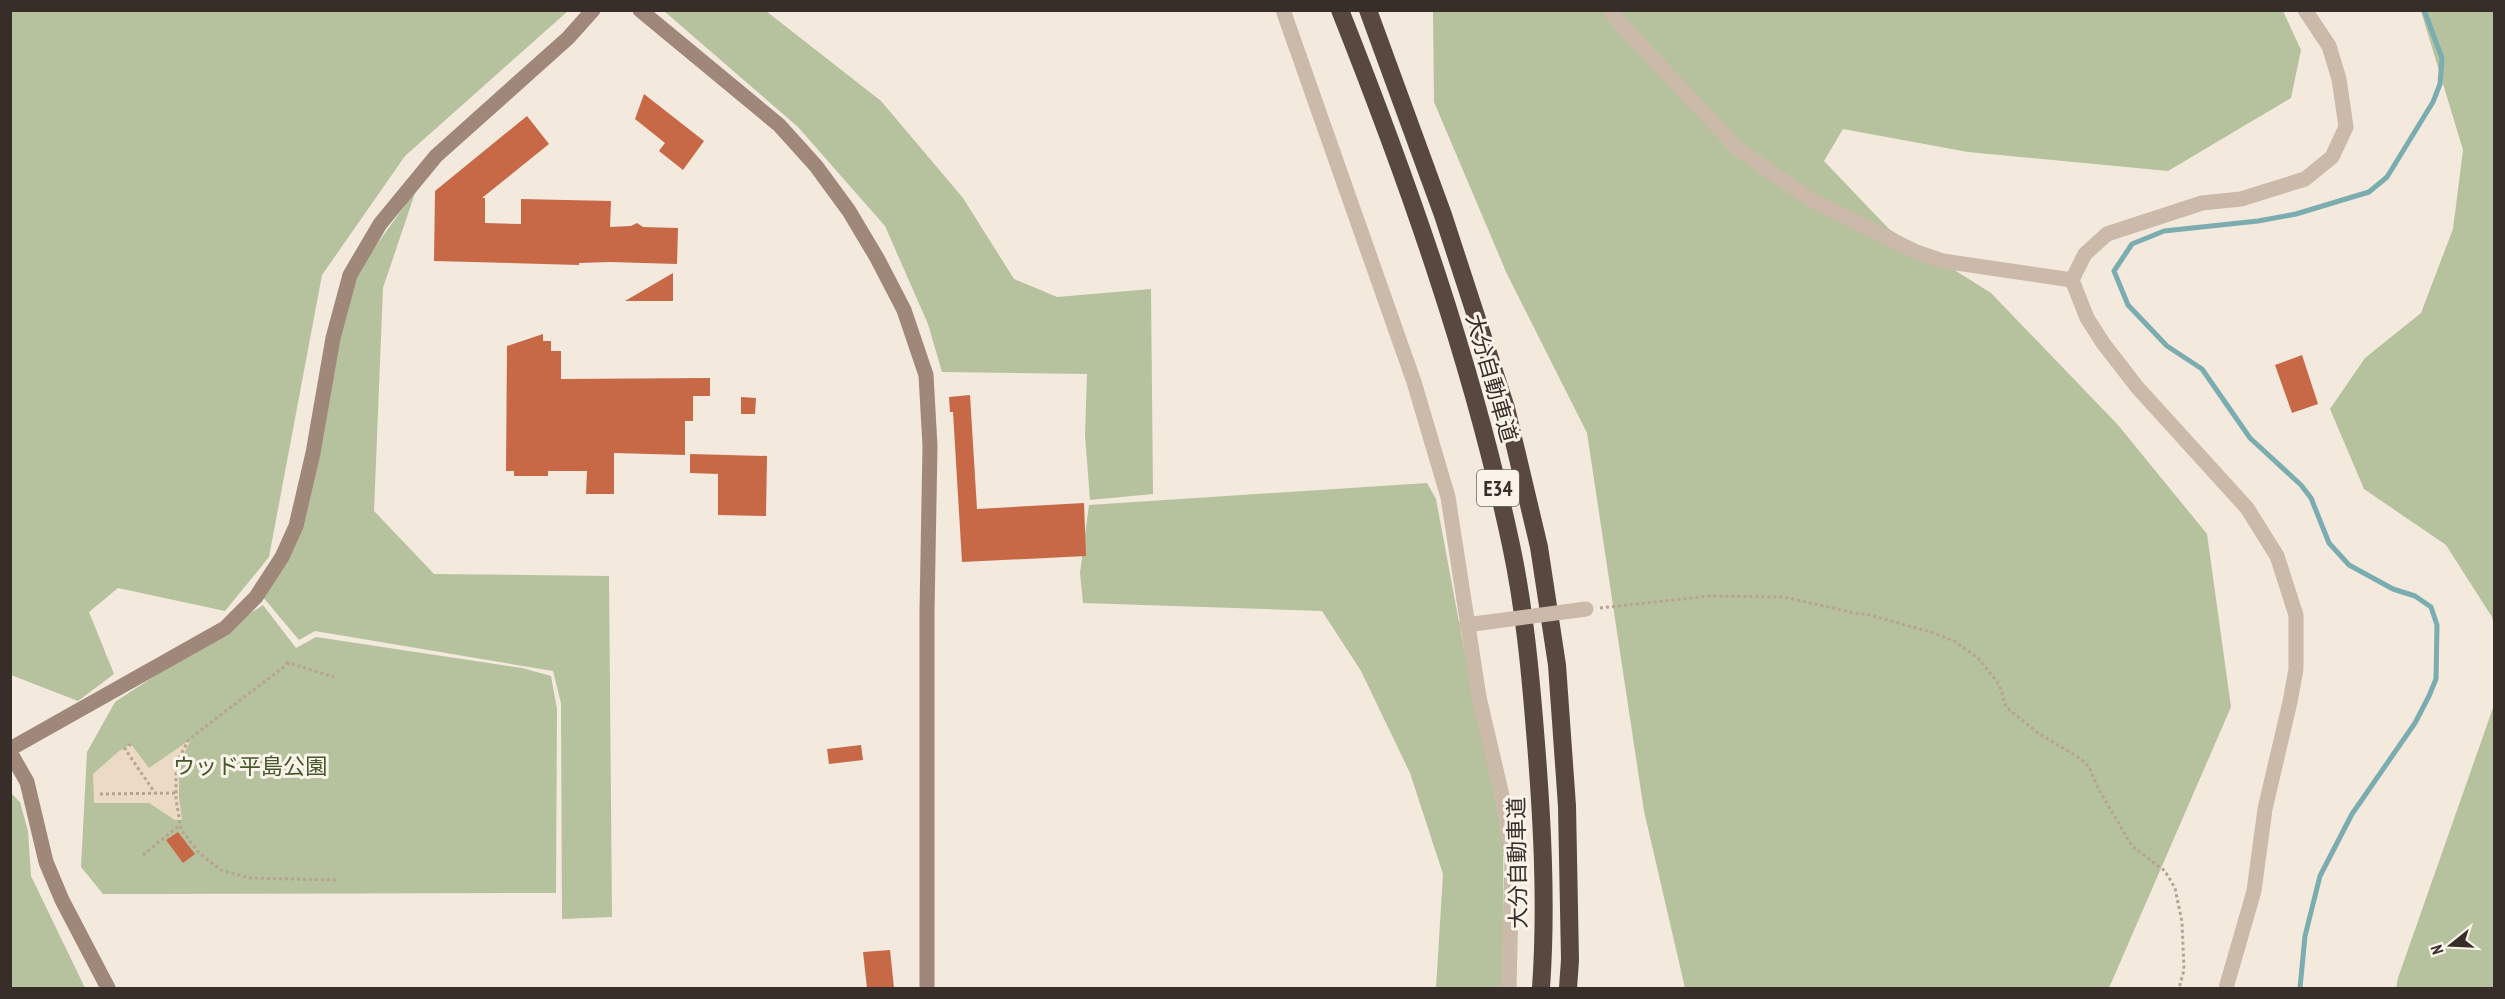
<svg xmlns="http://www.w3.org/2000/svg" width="2505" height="999" font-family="'PT Sans Narrow','Noto Sans JP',sans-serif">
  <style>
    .green { fill: #b5c29d }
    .plaza { fill: #ebdac4 }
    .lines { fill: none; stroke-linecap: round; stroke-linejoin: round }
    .stream { stroke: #7badb0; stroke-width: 5 }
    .building { fill: #c76947 }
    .path { stroke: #b7a393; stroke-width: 3; stroke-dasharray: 3 3; stroke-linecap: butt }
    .street { stroke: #cbb9a9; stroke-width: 15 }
    .secondary { stroke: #9f887a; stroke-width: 15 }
    .highway { stroke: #594840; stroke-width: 18 }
    .street-bridge { stroke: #cbb9a9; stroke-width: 15 }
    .labels { text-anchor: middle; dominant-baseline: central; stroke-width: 6; stroke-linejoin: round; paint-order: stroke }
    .shield { fill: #faf3ea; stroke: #726963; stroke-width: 1.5 }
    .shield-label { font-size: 21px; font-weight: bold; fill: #382e29 }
    .street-label { font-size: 22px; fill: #382e29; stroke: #faf3ea }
    .park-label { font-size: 22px; fill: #46572c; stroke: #faf3ea }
  </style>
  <rect width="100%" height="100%" fill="#f3e9dd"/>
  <g class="green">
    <path d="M10 11H568L405 156 322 275 269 557 225 611 118 588 89 612 114 674 78 701 11 675Z"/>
    <path d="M664 11H766L881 101 963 198 1014 279 1057 297 1151 289 1153 494 1090 500 1085 435 1087 374 942 372 928 324 885 226 798 127Z"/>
    <path d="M1433 11H2283L2301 50 2291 98 2168 171 1968 152 1843 129 1824 161 1889 229 1991 293 2118 425 2207 534 2231 707 2109 988H1685L1644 811 1587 433 1507 274 1434 102Z"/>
    <path d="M2421 11H2494V627L2492 617 2446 545 2364 489 2330 409 2365 358 2421 313 2453 229 2463 150Z"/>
    <path d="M416 190 383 288 374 511 434 574 609 576 612 917 562 919 561 703 553 671 315 631 299 640 262 596 289 556 354 276Z"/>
    <path d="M1427 483 1436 499 1468 670 1503 820 1504 988H1436L1443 874 1410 773 1361 671 1322 611 1083 603 1080 573 1089 505Z"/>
    <path d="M263 605 296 648 316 637 522 668 551 676 557 709 556 893 103 894 81 867 87 752 115 702Z"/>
    <path d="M2494 705V988H2396L2398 978Z"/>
    <path d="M11 793 20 802 28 831 31 876 85 988H11Z"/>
  </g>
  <path class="plaza" d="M191 739 179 765V797L182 820H175L149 803H94L93 774 119 751 131 744 149 768Z"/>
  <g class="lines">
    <path class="stream" d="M2300 988 2305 936 2320 876 2352 814 2415 723 2429 696 2436 679 2437 625 2431 607 2415 596 2393 589 2349 565 2329 543 2311 498 2301 485 2250 438 2202 369 2167 346 2128 305 2114 271 2132 244 2164 231 2258 221 2296 214 2369 192 2387 177 2433 102 2440 84 2442 58 2424 10"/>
  </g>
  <g class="building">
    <path d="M644 94 704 141 683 170 659 151 665 143 635 119Z"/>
    <path d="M527 116 549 144 482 198H485V223L521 224V199L611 201 610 227 631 226 637 223 643 227 678 228 677 264 610 262 579 263V265L434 261 435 191Z"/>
    <path d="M673 273V301H625Z"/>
    <path d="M543 334V341H551V351H561V379L710 378V396H693V421H685V455L614 453V494H586L587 471H548V476H514V471H506L507 346Z"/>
    <path d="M2302 355 2318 404 2292 413 2275 365Z"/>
    <path d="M970 395 977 509 1084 503 1086 556 962 562 953 412H950L949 397Z"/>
    <path d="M741 397 756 398 755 414H741Z"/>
    <path d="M690 454 767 456 766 516 718 515V474L690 473Z"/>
    <path d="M861 745 863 760 829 764 827 749Z"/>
    <path d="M178 832 195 854 183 863 166 840Z"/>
    <path d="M890 950 894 988H867L863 952Z"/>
  </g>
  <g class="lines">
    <g class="path">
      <path d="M1600 608 1710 596 1784 597 1859 614H1866L1931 632 1954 641 1978 658 1999 684 2006 707 2038 733 2081 759 2089 767 2098 788 2132 846 2165 871 2175 888 2182 922 2184 970 2179 988"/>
      <path d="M286 662 334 677"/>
      <path d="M289 663 189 739 176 764V799L181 829 199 853 221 870 250 878 336 880"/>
      <path d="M131 744 125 749 155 793"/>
      <path d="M100 794 176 793"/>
      <path d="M143 855 180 825"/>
    </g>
    <g class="street">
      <path d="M1283 10 1414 382 1448 497 1479 697 1503 800 1512 861 1509 988"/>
      <path d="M1611 10 1616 19 1738 149 1810 199 1914 251 1943 261 2072 280"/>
      <path d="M2226 988 2254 891 2265 809 2290 702 2296 669V615L2277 556 2247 508 2137 387 2103 343 2087 318 2072 280 2085 254 2107 234 2202 203 2241 199 2305 179 2332 157 2346 127 2339 79 2329 46 2305 10"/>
    </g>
    <g class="secondary">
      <path d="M640 10 779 125 816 166 849 211 877 258 904 310 926 375 930 446 927 611V988"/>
      <path d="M10 749 225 628 256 597 282 557 296 526 313 453 333 338 350 275 380 224 436 156 568 38 593 10"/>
      <path d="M10 752 27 782 46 862 62 900 108 988"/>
    </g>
    <g class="highway">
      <path d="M1340 10C1409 184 1472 362 1511 545 1524 606 1530 669 1535 731 1542 816 1547 903 1541 988"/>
      <path d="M1368 10 1443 215 1506 408 1539 547 1557 665 1567 806 1570 960 1568 988"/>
    </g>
    <path class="street-bridge" d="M1466 625 1586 609"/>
  </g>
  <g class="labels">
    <rect class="shield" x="1477" y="470" width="42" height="36" rx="4.5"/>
    <g class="shield-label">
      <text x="1498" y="488">E34</text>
    </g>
    <g class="street-label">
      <text transform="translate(1492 378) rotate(74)">大分自動車道</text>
      <text transform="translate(1517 863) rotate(-91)">大分自動車道</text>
    </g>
    <g class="park-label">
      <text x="250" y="766">ウッド平島公園</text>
    </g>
  </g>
  <rect width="2505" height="999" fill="none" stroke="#382e29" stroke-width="24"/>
  <g transform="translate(2451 945) rotate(252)" stroke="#faf3ea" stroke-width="4.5" paint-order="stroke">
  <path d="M0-4.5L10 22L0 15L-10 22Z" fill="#382e29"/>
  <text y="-9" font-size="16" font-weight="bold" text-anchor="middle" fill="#382e29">N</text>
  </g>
</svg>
